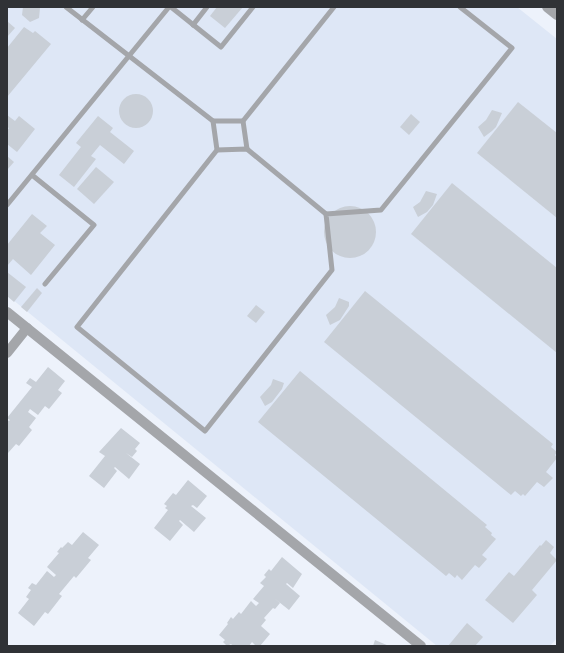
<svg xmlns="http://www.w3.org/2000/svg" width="564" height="653" font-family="Karla,sans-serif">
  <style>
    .built { fill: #dee7f6 }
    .building { fill: #c9cfd7 }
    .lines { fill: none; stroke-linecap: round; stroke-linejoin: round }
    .lane { stroke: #a4a6aa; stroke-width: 5 }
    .street { stroke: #a4a6aa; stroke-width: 10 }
  </style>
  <rect width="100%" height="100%" fill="#edf2fb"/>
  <path class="built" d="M7 7H517L557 39V638L550 646H437L7 295Z"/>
  <g class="building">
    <path d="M23 7H39L40 8 39 18 30 22 22 15Z"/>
    <path d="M217 7H243L225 28 210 16Z"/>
    <path d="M7 21 15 28 7 37Z"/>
    <path d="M24 27 33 33 35 31 51 44 7 97V48Z"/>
    <circle cx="136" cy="111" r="17"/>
    <path d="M518 102 557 133V218L477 153Z"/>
    <path d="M492 110 502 113 496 127 492 131 484 137 478 127 486 120Z"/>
    <path d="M411 114 420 122 409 135 400 127Z"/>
    <path d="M7 115 15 121 19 116 35 129 17 152 7 144V131L9 128 7 127Z"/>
    <path d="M98 116 113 128 110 132 134 151 124 164 100 145 91 156 96 159 74 187 59 175 81 147 76 143Z"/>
    <path d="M7 156 14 162 7 170Z"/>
    <path d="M96 167 114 182 94 204 77 189Z"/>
    <path d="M452 183 557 268V353L411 234Z"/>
    <path d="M426 191 437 194 433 205 427 212 418 217 413 207 420 202Z"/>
    <circle cx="350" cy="232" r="26"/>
    <path d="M32 214 47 226 40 233 55 245 31 275 13 259 7 266V245Z"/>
    <path d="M7 272 26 287 14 302 7 296Z"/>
    <path d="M37 288 42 293 27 312 21 307Z"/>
    <path d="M365 291 553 444 551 447 557 452 555 455 557 458 546 472 553 478 544 487 537 482 525 496 523 494 521 496 515 491 511 495 324 342Z"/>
    <path d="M339 298 349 302V306L340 320 330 325 326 315 335 307Z"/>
    <path d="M256 305 265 312 256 323 247 316Z"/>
    <path d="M48 367 65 381 58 390 62 393 49 409 45 406 38 415 30 409 28 412 36 418 29 427 32 430 19 446 16 444 8 453 7 452V420L9 421 10 420 7 418 32 387 26 383 30 378 36 382Z"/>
    <path d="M300 371 487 525 485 527 492 533 491 535 496 539 482 555 487 559 479 568 475 565 462 580 457 575 455 578 449 573 446 576 258 422Z"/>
    <path d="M273 379 284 383 282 389 272 402 265 406 260 397 271 385Z"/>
    <path d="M121 428 140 443 135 449 137 451 132 457 126 453 140 464 129 479 115 467 114 468 117 471 104 488 89 476 105 456 99 452Z"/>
    <path d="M188 480 207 496 197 508 193 505 191 506 206 518 194 532 180 520 179 521 183 525 170 541 154 528 168 510 165 508 167 506 164 504 173 493 176 495Z"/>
    <path d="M83 532 99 545 88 558 91 560 76 578 74 576 59 594 62 596 48 614 45 612 34 626 18 613 29 599 26 597 31 590 28 588 32 583 36 585 47 571 54 577 56 575 47 567 59 553 57 552 61 547 62 548 68 542 72 545Z"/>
    <path d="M546 540 554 547 550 553 557 560 532 590 537 595 513 623 485 600 509 572 514 576 540 545 541 546Z"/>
    <path d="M282 557 302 574 293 588 287 583 286 584 300 596 289 610 274 598 280 603 275 609 273 608 264 618 266 620 261 626 270 634 260 646H256L252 642 249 646H233L231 644 227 646 223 642 225 640 219 635 228 624 227 623 231 617 233 619 239 612 241 614 251 601 256 606 259 603 253 599 264 586 260 583 266 577 264 575 269 569 271 571Z"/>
    <path d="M467 623 483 637 475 646H448Z"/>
    <path d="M375 640 389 646H373Z"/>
  </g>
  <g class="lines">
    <g class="lane">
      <path d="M66 7 213 121H243"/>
      <path d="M171 7 221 47 253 7"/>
      <path d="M82 20 93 7"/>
      <path d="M193 25 207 7"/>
      <path d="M213 121 217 150 77 327 205 431 332 270 326 214 381 210 512 48 460 7"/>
      <path d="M247 149 243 121 334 7"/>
      <path d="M217 150 247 149 326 214"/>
      <path d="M32 175 94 225 45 284"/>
      <path d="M7 205 169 7"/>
    </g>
    <g class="street">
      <path d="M547 7 557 15"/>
      <path d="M7 312 421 646"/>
      <path d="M7 353 27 328"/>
    </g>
  </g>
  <rect width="564" height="653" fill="none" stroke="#303236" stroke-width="16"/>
</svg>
